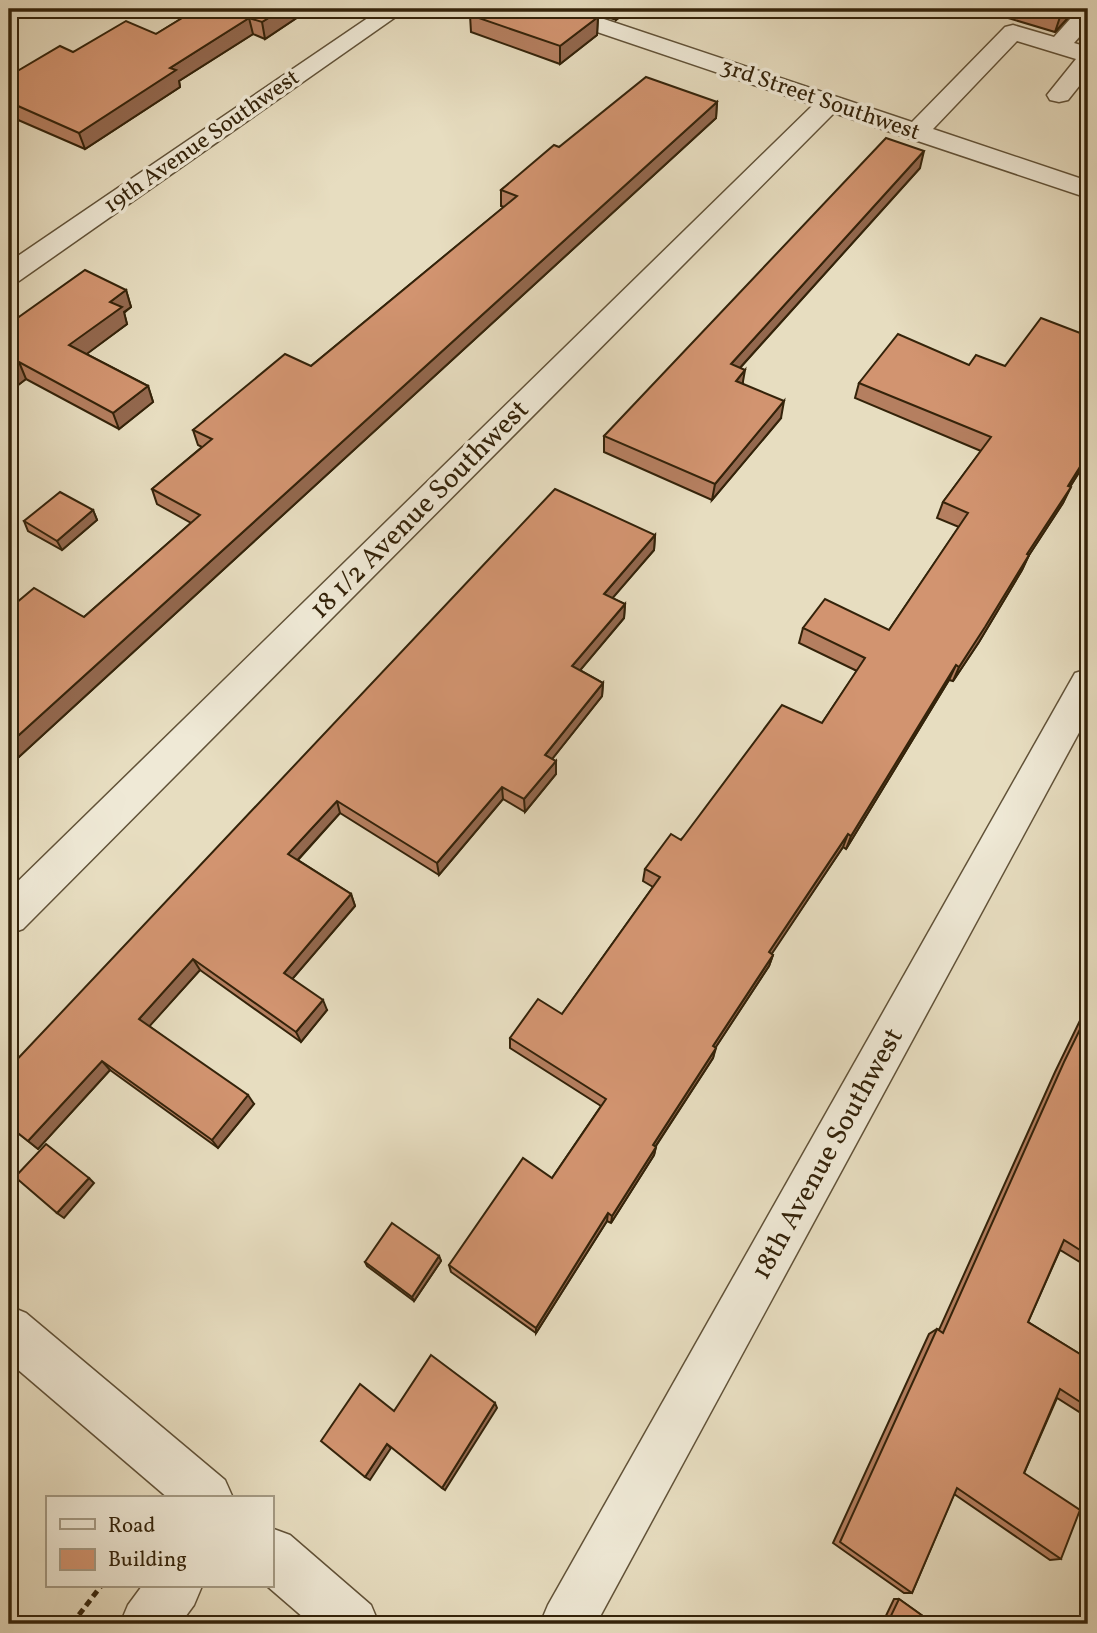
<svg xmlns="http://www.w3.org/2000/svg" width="1097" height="1633" font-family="Vollkorn,serif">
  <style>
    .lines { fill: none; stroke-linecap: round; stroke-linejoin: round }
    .minor-casing { stroke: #615238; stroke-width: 3 }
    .path { stroke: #34230a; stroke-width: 5; stroke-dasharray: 7 4.5; stroke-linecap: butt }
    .minor { fill: #efe9d6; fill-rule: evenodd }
    .wall { fill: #b57f60; stroke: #34230a; stroke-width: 2 }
    .shaded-wall { fill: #93684e; stroke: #34230a; stroke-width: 2 }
    .building { fill: #d29470; stroke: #34230a; stroke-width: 2 }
    .labels { text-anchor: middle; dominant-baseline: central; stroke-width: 7; stroke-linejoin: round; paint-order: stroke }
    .far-street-label { font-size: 23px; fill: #34230a; stroke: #efe9d6 }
    .street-label { font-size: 28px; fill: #34230a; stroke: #efe9d6 }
  </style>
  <rect width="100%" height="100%" fill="#e7ddc0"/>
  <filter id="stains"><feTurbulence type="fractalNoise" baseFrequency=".00286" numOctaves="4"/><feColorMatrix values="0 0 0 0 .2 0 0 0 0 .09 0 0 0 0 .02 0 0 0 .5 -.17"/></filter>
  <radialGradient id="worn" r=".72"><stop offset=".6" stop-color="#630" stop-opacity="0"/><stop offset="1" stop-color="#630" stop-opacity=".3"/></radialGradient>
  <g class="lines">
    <defs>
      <g id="minor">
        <path d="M381 9H407L19 281 9 284V262Z"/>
        <path d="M541 9H574L912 122 1005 27 1013 25 1054 37 1079 9H1088V27L1074 43 1088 47V75L1068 100 1059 102 1050 100 1047 95 1076 59 1017 41 933 129 1088 181V198L834 113 23 929 9 934V890L813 105 544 14Z"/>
        <path d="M1088 669V716L596 1624H540L548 1605 1075 673Z"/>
        <path d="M9 1306 26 1313 225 1480 233 1498H168L9 1362Z"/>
        <path d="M271 1528 290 1535 371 1605 379 1624H311L267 1586H271Z"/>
        <path d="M142 1586H202L194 1605 180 1624H120L128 1605Z"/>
      </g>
    </defs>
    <use href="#minor" class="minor-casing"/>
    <path class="path" d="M72 1624 101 1586"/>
    <use href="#minor" class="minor"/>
  </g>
  <g class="wall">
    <path d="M197 9H327L314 17 304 13 265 39 253 34 179 81 180 87 85 149 9 116V76L73 52 156 34Z"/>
    <path d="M582 9H630L616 20Z"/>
    <path d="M978 9H1076L1055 32Z"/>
    <path d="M470 15 598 17 597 35 560 64 471 32Z"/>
    <path d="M1088 20V42L1080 40Z"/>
    <path d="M717 102 716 118 9 766V609L84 617 191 523 157 504 152 489 202 447 198 445 193 430 311 366 504 207 501 206V190L559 147Z"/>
    <path d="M920 168 740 368 743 384 781 418 712 500 604 452V436Z"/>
    <path d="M126 290 131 307 124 313 127 324 86 354 148 386 153 402 119 429 26 379 9 392V324Z"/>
    <path d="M1088 336V458L1070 487 1063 503 1029 555 1022 570 979 642 953 681 949 680 846 849 843 847 771 954 773 955 769 966 715 1048 713 1058 656 1146 654 1155 611 1223 607 1221 536 1333 451 1272 449 1265 552 1178 601 1106 510 1048V1038L562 1014 653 887 643 881 645 869 822 723 857 671 799 643 803 628 889 630 959 527 937 518 943 502 981 451 855 398 859 383 969 365 1005 366Z"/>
    <path d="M93 510 97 520 62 550 28 531 24 521Z"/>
    <path d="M655 535 654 550 612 598 625 604 624 618 580 670 603 683 602 696 552 759 556 774 525 812 503 799 439 875 340 813 298 860 351 894 355 906 292 979 327 1010 301 1042 200 970 149 1026 254 1104 218 1148 110 1070 38 1149 9 1126V1068Z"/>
    <path d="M1088 1004V1267L1060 1250 1028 1322 1088 1359V1410L1081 1413 1057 1398 1024 1473 1061 1559 1050 1560 954 1494 912 1593H904L833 1543 929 1334 937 1329 939 1330 1055 1072Z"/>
    <path d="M439 1256 441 1261 414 1301 367 1266 365 1262Z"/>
    <path d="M894 1599H899L934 1624H882Z"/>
  </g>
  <g class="shaded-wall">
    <path d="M283 9H303L304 13 265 39 262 22Z"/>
    <path d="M313 9H327L314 17Z"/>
    <path d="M616 9H630L616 20Z"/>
    <path d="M1066 9H1076L1055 32 1061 14Z"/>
    <path d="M598 17 597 35 560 64V46Z"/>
    <path d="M249 18 253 34 179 81 180 87 85 149 79 133 170 68Z"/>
    <path d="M717 102 716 118 9 766V744Z"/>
    <path d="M924 151 920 168 728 381 731 364Z"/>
    <path d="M126 290 131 307 124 312 127 324 76 362 69 345 110 302Z"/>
    <path d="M19 362 26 379 9 392V370Z"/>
    <path d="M745 370 742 387 736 381Z"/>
    <path d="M148 386 153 402 119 429 113 413Z"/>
    <path d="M784 401 781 418 712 500 715 484Z"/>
    <path d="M1088 454V458L1061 501 1068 486Z"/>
    <path d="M1071 487 1063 503 1020 569 1027 554Z"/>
    <path d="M93 510 97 520 62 550 57 541Z"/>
    <path d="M655 535 654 550 604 608V594Z"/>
    <path d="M1029 555 1022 570 979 642 953 681 959 667Z"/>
    <path d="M625 604 624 618 572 680V666Z"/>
    <path d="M956 665 949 680 846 849 851 836Z"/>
    <path d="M603 683 602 696 545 768V755Z"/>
    <path d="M556 761V774L525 812 524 799Z"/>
    <path d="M502 787 503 799 439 875 437 863Z"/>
    <path d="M337 801 340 813 292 866 288 854Z"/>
    <path d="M848 834 843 847 765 964 769 952Z"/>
    <path d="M351 894 355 906 288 984 284 973Z"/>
    <path d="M773 955 769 966 710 1056 713 1046Z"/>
    <path d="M193 959 200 970 147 1029 139 1019Z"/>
    <path d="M323 1000 327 1010 301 1042 296 1032Z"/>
    <path d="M716 1048 713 1058 651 1153 653 1145Z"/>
    <path d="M102 1061 110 1070 38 1149 28 1141Z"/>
    <path d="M248 1095 254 1104 218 1148 212 1140Z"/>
    <path d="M656 1147 654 1155 611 1223 612 1216Z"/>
    <path d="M89 1178 94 1183 64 1218 57 1213Z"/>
    <path d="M608 1213 607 1221 536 1333V1328Z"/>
    <path d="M439 1256 441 1261 414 1301 412 1297Z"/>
    <path d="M495 1403 497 1408 445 1490 442 1488Z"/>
    <path d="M387 1444 391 1448 370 1480 365 1477Z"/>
  </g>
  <g class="building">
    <path d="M197 9H283L262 22 249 18 170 68 176 70 79 133 9 102V76L60 46 73 52 126 21 156 34Z"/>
    <path d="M479 9H572L598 17 560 46 470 15Z"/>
    <path d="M1042 9H1066L1061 14Z"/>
    <path d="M646 77 717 102 9 744V609L34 588 84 617 200 515 152 489 212 439 193 430 285 354 311 366 517 196 501 190 554 145 559 147Z"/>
    <path d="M886 138 924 151 731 364 745 370 736 381 784 401 715 484 604 436Z"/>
    <path d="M85 270 126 290 110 302 122 307 69 345 148 386 113 413 19 362 9 370V324Z"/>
    <path d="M1041 318 1088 336V454L1068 486 1071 487 1027 554 1029 555 985 627 959 667 956 665 851 836 848 834 769 952 773 955 713 1046 716 1048 653 1145 656 1147 612 1216 608 1213 536 1328 449 1265 523 1158 552 1178 606 1099 510 1038 538 999 562 1014 660 877 645 869 671 834 681 840 782 705 822 723 865 658 803 628 825 599 889 630 968 513 943 502 991 437 859 383 898 334 969 365 976 355 1005 366Z"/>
    <path d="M555 489 655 535 604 594 625 604 572 666 603 683 545 755 556 761 524 799 502 787 437 863 337 801 288 854 351 894 284 973 323 1000 296 1032 193 959 139 1019 248 1095 212 1140 102 1061 28 1141 9 1126V1068Z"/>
    <path d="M60 492 93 510 57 541 24 521Z"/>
    <path d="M1088 1013V1255L1064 1240 1028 1322 1088 1359V1407L1060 1389 1024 1473 1080 1510 1061 1559 957 1488 912 1593 840 1542 937 1329 943 1333 1064 1062Z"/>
    <path d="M46 1144 89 1178 57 1213 15 1177Z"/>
    <path d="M392 1223 439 1256 412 1297 365 1262Z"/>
    <path d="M431 1355 495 1403 442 1488 387 1444 365 1477 321 1441 360 1384 394 1411Z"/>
    <path d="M899 1599 934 1624H887Z"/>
  </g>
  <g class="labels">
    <g class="far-street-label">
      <text transform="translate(820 100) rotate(19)">3rd Street Southwest</text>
      <text transform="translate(202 142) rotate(-35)">19th Avenue Southwest</text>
    </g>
    <g class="street-label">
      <text transform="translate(420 510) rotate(-45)">18 1/2 Avenue Southwest</text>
      <text transform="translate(828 1154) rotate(-61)">18th Avenue Southwest</text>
    </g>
  </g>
  <rect width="1097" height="1633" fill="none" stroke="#e7ddc0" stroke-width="35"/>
  <rect x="10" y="10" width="1076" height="1612" fill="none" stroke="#34230a" stroke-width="3.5"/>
  <rect x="18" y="18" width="1062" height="1598" fill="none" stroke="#34230a" stroke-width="2"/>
  <rect x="46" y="1496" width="228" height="91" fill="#efe9d6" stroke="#a49a84" stroke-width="2"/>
  <rect x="60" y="1519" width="35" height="10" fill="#efe9d6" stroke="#a49a84" stroke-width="2"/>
  <text x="108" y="1532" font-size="21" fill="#34230a">Road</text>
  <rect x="60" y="1549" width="35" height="21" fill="#d29470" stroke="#a49a84" stroke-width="2"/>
  <text x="108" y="1566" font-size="21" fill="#34230a">Building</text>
  <rect width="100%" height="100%" filter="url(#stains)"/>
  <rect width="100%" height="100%" fill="url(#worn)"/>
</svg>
